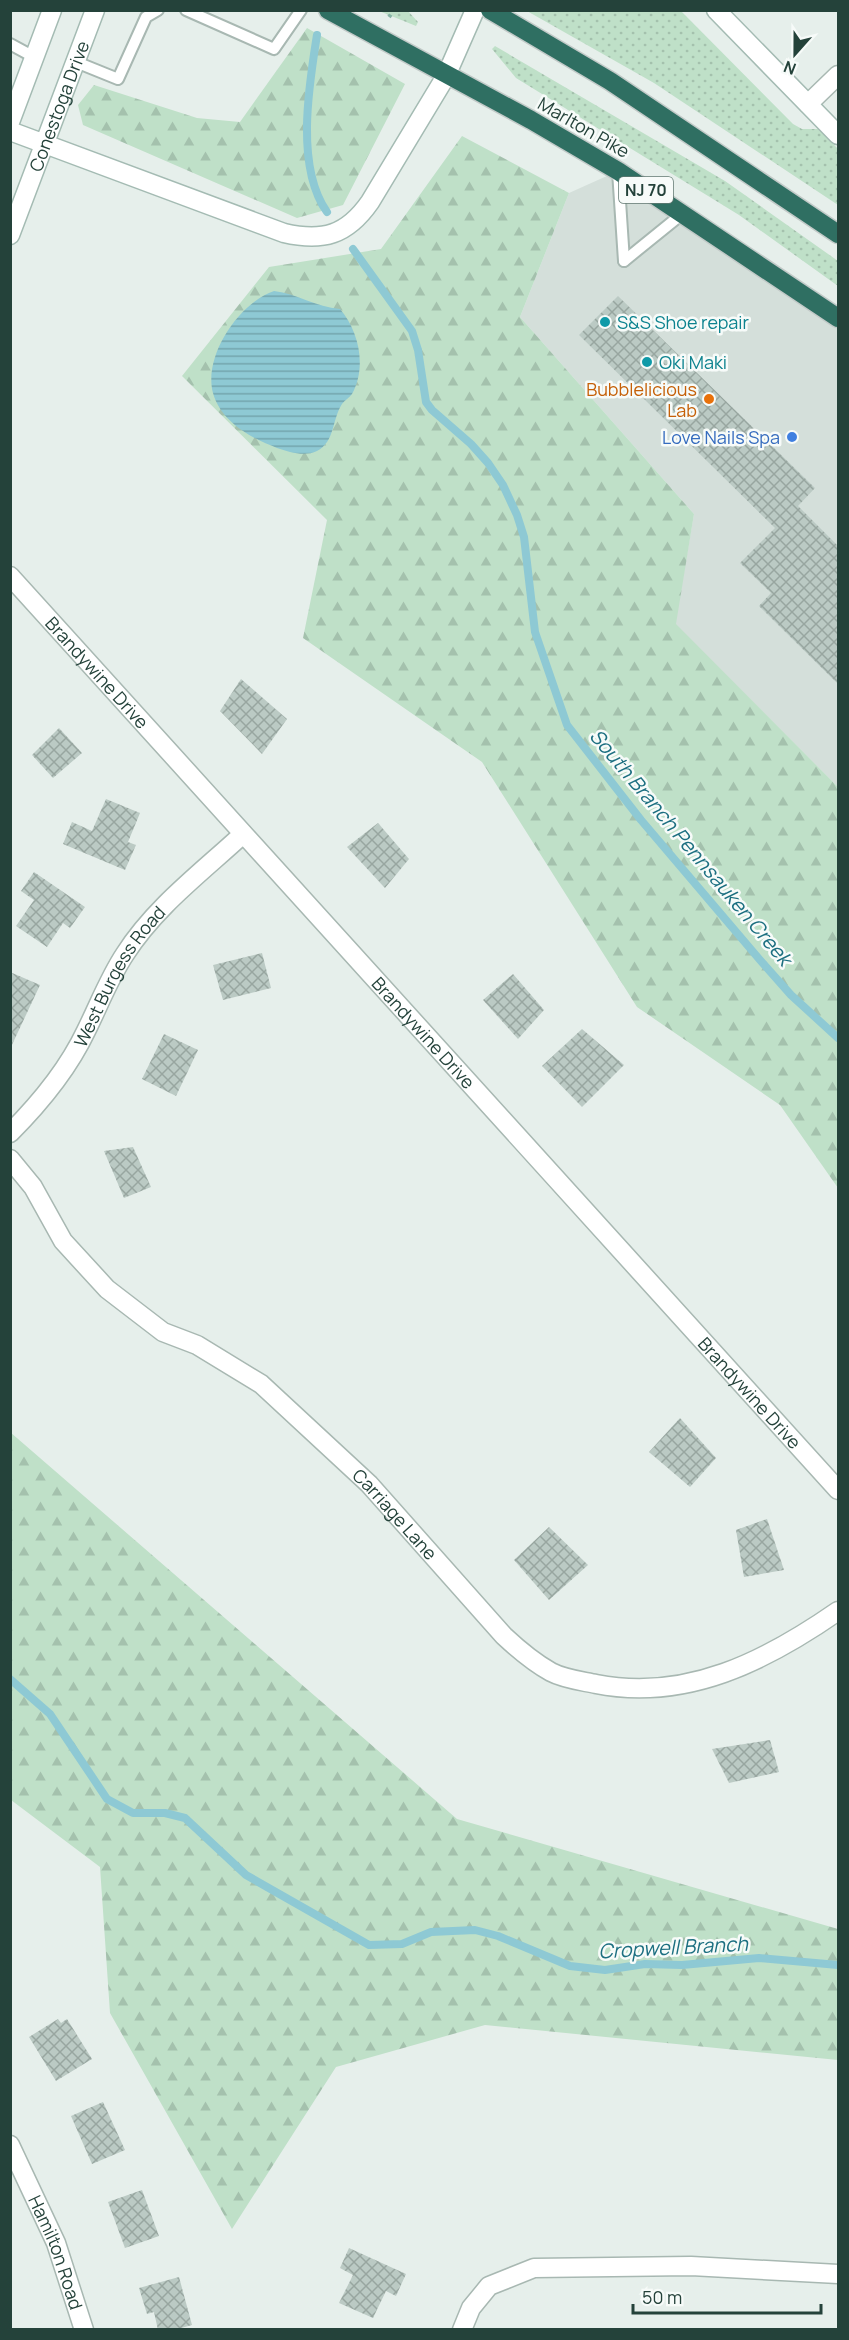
<svg xmlns="http://www.w3.org/2000/svg" width="849" height="2340" font-family="Manrope,sans-serif">
  <style>
    .built { fill: #d4dfda }
    .grass { fill: url(#grass-dots) }
    .forest { fill: url(#forest-firs) }
    .water { fill: url(#water-rules) }
    .lines { fill: none; stroke-linecap: round; stroke-linejoin: round }
    .stream { stroke: #8ec9d4; stroke-width: 8 }
    .building { fill: url(#building-cross-hatch) }
    .lane-casing { stroke: #a8b8b2; stroke-width: 14 }
    .street-casing { stroke: #a8b8b2; stroke-width: 21 }
    .secondary-casing { stroke: #a4bbb3; stroke-width: 21 }
    .highway-casing { stroke: #c2cac8; stroke-width: 21 }
    .path { stroke: #86b3a5; stroke-width: 4; stroke-dasharray: 3 4.5; stroke-linecap: butt }
    .lane { stroke: #fff; stroke-width: 10 }
    .street { stroke: #fff; stroke-width: 18 }
    .secondary { stroke: #fff; stroke-width: 18 }
    .highway { stroke: #2f6f62; stroke-width: 18 }
    .culture-dot { fill: #0f9aa8; stroke: #f7fbf9; stroke-width: 2 }
    .food-dot { fill: #e8710a; stroke: #f7fbf9; stroke-width: 2 }
    .shop-dot { fill: #3f7fe0; stroke: #f7fbf9; stroke-width: 2 }
    .labels { text-anchor: middle; dominant-baseline: central; stroke-width: 5; stroke-linejoin: round; paint-order: stroke }
    .shield { fill: #f7fbf9; stroke: #637a73; stroke-width: 1.5 }
    .shield-label { font-size: 16px; font-weight: bold; fill: #24423a }
    .street-label { font-size: 18px; fill: #24423a; stroke: #f7fbf9 }
    .culture-label { font-size: 18px; fill: #0d838f; stroke: #f7fbf9; text-anchor: start }
    .food-label { font-size: 18px; fill: #c56008; stroke: #f7fbf9; text-anchor: end }
    .shop-label { font-size: 18px; fill: #366cbe; stroke: #f7fbf9; text-anchor: end }
    .water-label { font-size: 20px; font-style: italic; fill: #1c6f80; stroke: #f7fbf9 }
  </style>
  <defs>
    <pattern id="grass-dots" width="8" height="8" patternUnits="userSpaceOnUse" patternTransform="scale(1.5)"><rect width="8" height="8" fill="#bfe0c8"/><path d="M2 2h.1M6 6h.1" fill="none" stroke="#a4c1ad" stroke-width="1.8" stroke-linecap="round"/></pattern>
    <pattern id="forest-firs" width="22" height="20" patternUnits="userSpaceOnUse" patternTransform="scale(1.5)"><rect width="22" height="20" fill="#bfe0c8"/><path d="M5 1l3.5 6h-7zM16 11l3.5 6h-7z" fill="#a4c1ad"/></pattern>
    <pattern id="water-rules" width="6" height="5" patternUnits="userSpaceOnUse" patternTransform="scale(1.5)"><rect width="6" height="5" fill="#8ec9d4"/><path d="M0 2.5h6" fill="none" stroke="#74a5ad"/></pattern>
    <pattern id="building-cross-hatch" width="8" height="8" patternUnits="userSpaceOnUse" patternTransform="scale(1.5)"><rect width="8" height="8" fill="#bbcac4"/><path d="M0 0l8 8M0 8l8-8" fill="none" stroke="#98a6a0"/></pattern>
  </defs>
  <rect width="100%" height="100%" fill="#e6efeb"/>
  <path class="built" d="M618 171 838 318V787L675 624 694 514 520 317 569 193Z"/>
  <g class="grass">
    <path d="M379 11H408L418 22 416 26Z"/>
    <path d="M527 11H681L793 124 802 129H819L838 149V205L654 83Z"/>
    <path d="M495 46 725 181 838 261V286L739 215 516 78 492 49Z"/>
  </g>
  <g class="forest">
    <path d="M307 28 405 84 343 205 297 218 83 125 78 105 94 85 197 118 240 122Z"/>
    <path d="M462 136 569 193 520 317 694 514 676 624 838 787V1188L780 1105 637 1007 482 762 303 638 327 520 182 376 269 267 381 249Z"/>
    <path d="M10 1432 457 1819 838 1929V2060L485 2025 336 2067 232 2229 110 2013 100 1867 11 1800Z"/>
  </g>
  <path class="water" d="M274 291C298 294 316 307 340 309 359 331 367 367 352 394 349 398 345 400 342 404 332 419 335 442 317 451 305 457 289 452 277 448 251 438 221 422 213 393 203 356 239 303 274 291Z"/>
  <g class="lines">
    <g class="stream">
      <path d="M317 35C309 85 295 167 327 212"/>
      <path d="M353 249 412 331 418 350 426 402 432 410 471 444 488 463 503 485 517 515 524 537 535 632 567 725 641 820 760 960 791 995 838 1038"/>
      <path d="M10 1679 50 1714 107 1799 133 1813H165L185 1818 246 1875 369 1945 402 1944 431 1932 475 1930 498 1936 570 1966 605 1970 645 1964 682 1965 759 1958 838 1965"/>
    </g>
  </g>
  <g class="building">
    <path d="M618 296 815 488 798 506 838 546V684L759 606 771 593 740 563 775 528 579 335Z"/>
    <path d="M241 679 287 719 262 754 220 711Z"/>
    <path d="M59 728 82 753 53 778 32 755Z"/>
    <path d="M106 799 140 813 128 842 136 845 125 870 63 844 72 822 92 831Z"/>
    <path d="M378 823 409 859 385 888 347 847Z"/>
    <path d="M34 872 85 907 70 928 63 923 47 947 16 926 34 900 21 891Z"/>
    <path d="M262 953 271 988 223 1000 213 965Z"/>
    <path d="M10 972 40 985 10 1049Z"/>
    <path d="M513 974 544 1010 518 1039 483 1000Z"/>
    <path d="M582 1029 624 1065 582 1107 542 1066Z"/>
    <path d="M164 1034 198 1050 176 1096 142 1079Z"/>
    <path d="M133 1147 151 1187 124 1198 104 1151Z"/>
    <path d="M680 1418 716 1458 690 1487 649 1452Z"/>
    <path d="M767 1519 784 1570 744 1577 736 1530Z"/>
    <path d="M549 1527 588 1565 549 1600 514 1560Z"/>
    <path d="M770 1740 779 1772 729 1783 712 1749Z"/>
    <path d="M58 2019 61 2023 67 2019 92 2059 56 2081 29 2037Z"/>
    <path d="M103 2102 125 2150 92 2164 71 2116Z"/>
    <path d="M142 2190 159 2236 125 2248 108 2202Z"/>
    <path d="M349 2248 406 2274 396 2296 386 2291 373 2318 339 2303 353 2275 340 2268Z"/>
    <path d="M179 2277 192 2325 174 2330H158L154 2312 147 2314 139 2288Z"/>
  </g>
  <g class="lines">
    <defs>
      <g id="lane">
        <path d="M186 10 274 49 301 10"/>
        <path d="M10 44 34 57"/>
        <path d="M76 62 118 79 146 17 158 10"/>
        <path d="M618 171 624 261"/>
        <path d="M624 261 682 214"/>
      </g>
      <g id="street">
        <path d="M808 104 838 75"/>
        <path id="s1" d="M10 576 838 1490"/>
        <path id="s2" d="M10 1133C40 1103 68 1069 86 1031 99 1005 109 978 125 954 155 907 202 872 243 834"/>
        <path id="s3" d="M10 1159 33 1187 63 1241 107 1289 163 1332 197 1345 261 1384 369 1484 504 1636C519 1650 533 1662 551 1672 564 1679 582 1681 596 1684 686 1702 766 1661 838 1611"/>
        <path id="s4" d="M10 2145 56 2243 84 2330"/>
        <path d="M462 2330 471 2308 489 2286 534 2268 691 2266 838 2274"/>
      </g>
      <g id="secondary">
        <path d="M716 10 838 135"/>
        <path d="M10 122 52 10"/>
        <path d="M10 131 284 233C323 242 347 235 370 202L446 76 475 10"/>
        <path id="s5" d="M10 235 95 10"/>
      </g>
      <g id="highway">
        <path d="M328 10 531 120 618 171 838 318"/>
        <path d="M490 10 610 81 838 234"/>
      </g>
    </defs>
    <use href="#lane" class="lane-casing"/>
    <use href="#street" class="street-casing"/>
    <use href="#secondary" class="secondary-casing"/>
    <use href="#highway" class="highway-casing"/>
    <path class="path" d="M389 17 394 10"/>
    <use href="#lane" class="lane"/>
    <use href="#street" class="street"/>
    <use href="#secondary" class="secondary"/>
    <use href="#highway" class="highway"/>
  </g>
  <g class="culture-dot">
    <circle cx="605" cy="322" r="6"/>
    <circle cx="647" cy="362" r="6"/>
  </g>
  <circle class="food-dot" cx="709" cy="399" r="6"/>
  <circle class="shop-dot" cx="792" cy="437" r="6"/>
  <g class="labels">
    <rect class="shield" x="619" y="177" width="54" height="26" rx="4.5"/>
    <g class="shield-label">
      <text x="646" y="190">NJ 70</text>
    </g>
    <g class="street-label">
      <text stroke="none"><textPath href="#s5" startOffset="138">Conestoga Drive</textPath></text>
      <text transform="translate(584 127) rotate(30)">Marlton Pike</text>
      <text stroke="none"><textPath href="#s1" startOffset="130">Brandywine Drive</textPath></text>
      <text stroke="none"><textPath href="#s2" startOffset="192">West Burgess Road</textPath></text>
      <text stroke="none"><textPath href="#s1" startOffset="616">Brandywine Drive</textPath></text>
      <text stroke="none"><textPath href="#s1" startOffset="1102">Brandywine Drive</textPath></text>
      <text stroke="none"><textPath href="#s3" startOffset="532">Carriage Lane</textPath></text>
      <text stroke="none"><textPath href="#s4" startOffset="117">Hamilton Road</textPath></text>
    </g>
    <g class="culture-label">
      <text x="617" y="322">S&amp;S Shoe repair</text>
      <text x="659" y="362">Oki Maki</text>
    </g>
    <g class="food-label">
      <text x="697" y="389">Bubblelicious<tspan x="697" dy="21">Lab</tspan></text>
    </g>
    <g class="shop-label">
      <text x="780" y="437">Love Nails Spa</text>
    </g>
    <g class="water-label">
      <text transform="translate(691 847) rotate(50)">South Branch Pennsauken Creek</text>
      <text transform="translate(673 1947) rotate(-3)">Cropwell Branch</text>
    </g>
  </g>
  <rect width="849" height="2340" fill="none" stroke="#24423a" stroke-width="24"/>
  <g transform="translate(795 54) rotate(201)" stroke="#f7fbf9" stroke-width="4.5" paint-order="stroke">
  <path d="M0-4.5L10 22L0 15L-10 22Z" fill="#24423a"/>
  <text y="-9" font-size="16" font-weight="bold" text-anchor="middle" fill="#24423a">N</text>
  </g>
  <path d="M633 2304v9h188v-9" fill="none" stroke="#24423a" stroke-width="3"/>
  <text x="642" y="2304" font-size="18" fill="#24423a" stroke="#f7fbf9" stroke-width="4.5" paint-order="stroke">50 m</text>
</svg>
